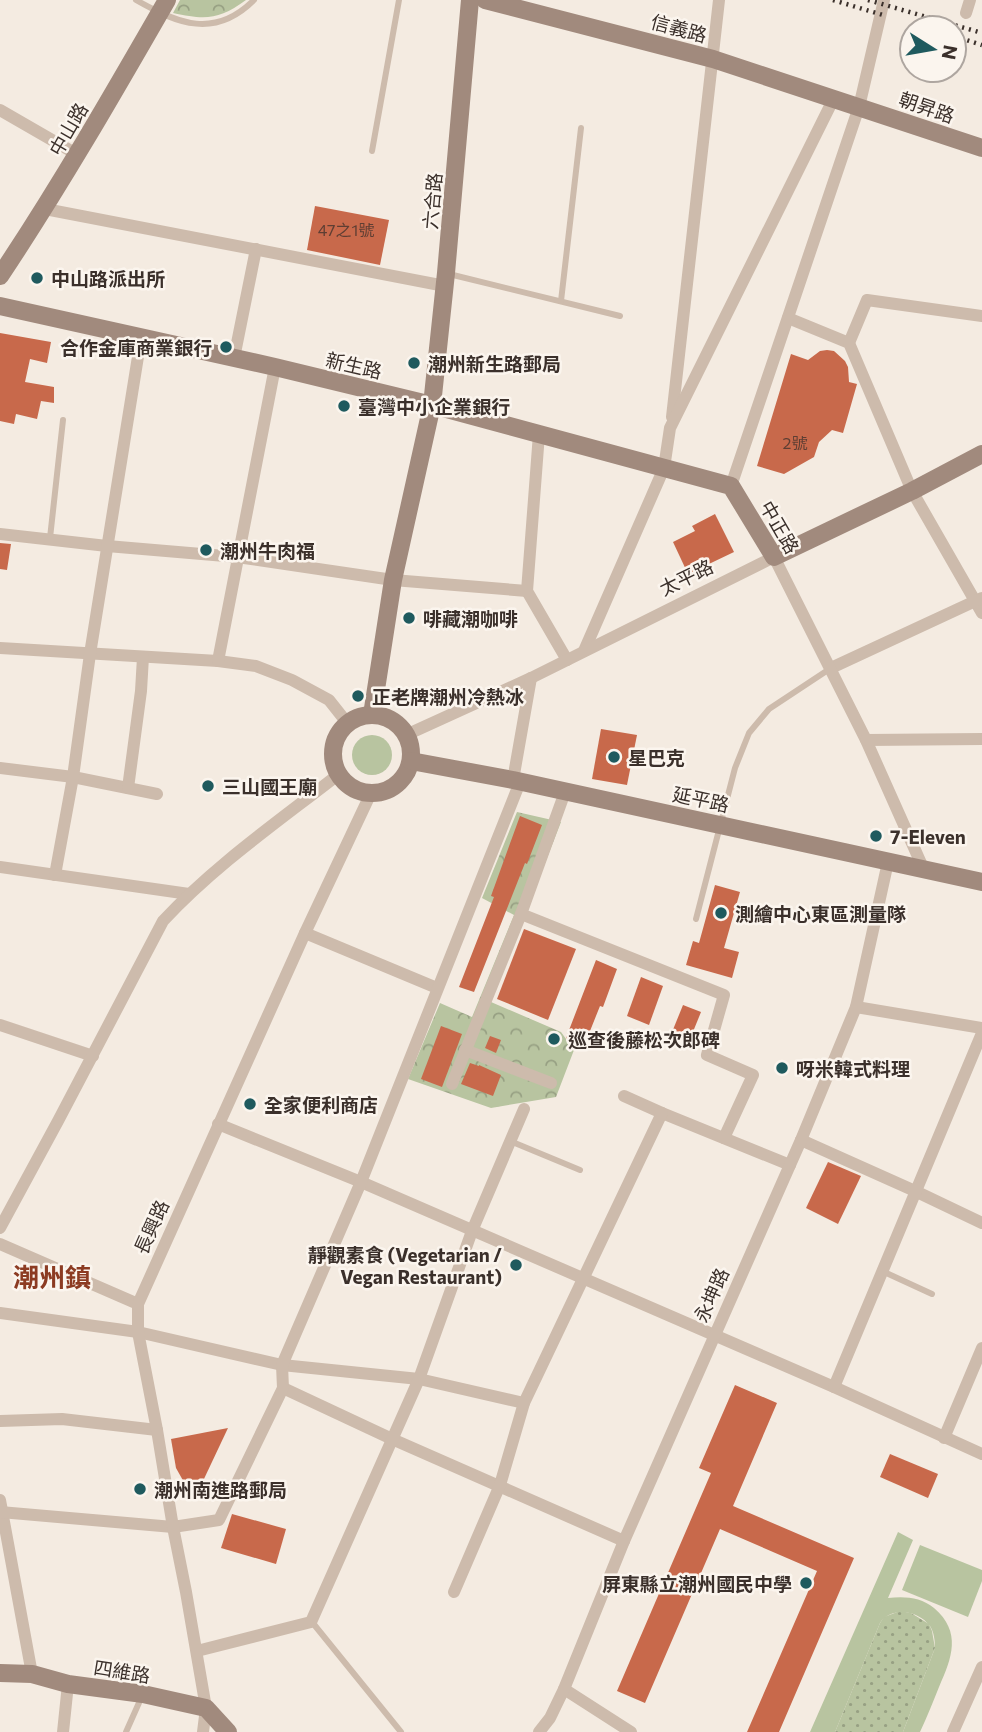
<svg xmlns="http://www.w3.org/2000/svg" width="982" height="1732" font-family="Commissioner,'Noto Sans TC',sans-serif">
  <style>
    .grass { fill: url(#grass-dots) }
    .forest { fill: url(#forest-crowns) }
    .garden { fill: #b8c4a0 }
    .building { fill: #c8694b }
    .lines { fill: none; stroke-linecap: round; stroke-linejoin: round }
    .lane { stroke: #cdbbac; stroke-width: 6 }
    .street { stroke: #cdbbac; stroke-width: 12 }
    .secondary { stroke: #a18a7d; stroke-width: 18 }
    .rail { stroke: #3b302b; stroke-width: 4.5; stroke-dasharray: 2 5; stroke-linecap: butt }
    .poi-dot { fill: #1f5a5e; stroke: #fbf5ee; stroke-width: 2.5 }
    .labels { text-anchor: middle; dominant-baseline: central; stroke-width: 5; stroke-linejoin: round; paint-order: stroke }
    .number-label { font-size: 16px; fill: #5e3e33 }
    .street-label { font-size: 19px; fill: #3b302b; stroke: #fbf5ee }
    .poi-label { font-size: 19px; font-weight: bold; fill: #3b302b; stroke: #fbf5ee; text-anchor: start }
    .district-label { font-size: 26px; font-weight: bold; fill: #8c3b22; stroke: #fbf5ee }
  </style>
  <defs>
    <pattern id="grass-dots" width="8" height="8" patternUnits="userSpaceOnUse" patternTransform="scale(1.75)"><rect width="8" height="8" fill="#b8c4a0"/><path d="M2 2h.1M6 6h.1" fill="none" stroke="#97a083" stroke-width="1.8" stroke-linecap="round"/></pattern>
    <pattern id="forest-crowns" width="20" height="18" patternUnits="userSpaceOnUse" patternTransform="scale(1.75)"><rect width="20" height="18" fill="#b8c4a0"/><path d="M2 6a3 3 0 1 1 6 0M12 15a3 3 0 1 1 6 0" fill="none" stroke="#97a083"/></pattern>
  </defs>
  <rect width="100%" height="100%" fill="#f4ebe1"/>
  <path class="grass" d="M900 1611 911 1613 929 1624 932 1631 935 1648 903 1732H835L880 1623 884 1617Z"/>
  <g class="forest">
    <path d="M180 0H246C219 20 205 20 173 13Z"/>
    <path d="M517 812 561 822 491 1002 561 1032 574 1050 556 1097 491 1108 408 1079 440 1003 472 1017 514 915 482 898Z"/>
  </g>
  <g class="garden">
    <circle cx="372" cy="755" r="20"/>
    <path d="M898 1532 913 1540 888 1598C904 1596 921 1597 934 1608 962 1632 952 1658 939 1687 933 1702 927 1717 920 1732H903L935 1648C935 1641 934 1632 930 1626 918 1610 891 1606 880 1623L835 1732H810Z"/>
    <path d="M920 1545 982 1570V1581L968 1617 902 1590Z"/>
  </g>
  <g class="building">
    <path d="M315 206 389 220 380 265 307 250Z"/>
    <path d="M0 333 51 342 47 363 30 359 25 382 54 387V403L41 401 37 419 16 414 14 424 0 421Z"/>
    <path d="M827 350 834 351 845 361 848 367 849 382 857 384 843 433 832 430 819 442 814 457 784 474 757 466 791 354 808 360 820 351Z"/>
    <path d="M715 514 734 552 688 574 673 542 695 531 692 526Z"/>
    <path d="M0 543 11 544 7 570 0 569Z"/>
    <path d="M601 729 637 735 627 785 592 779Z"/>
    <path d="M520 816 542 825 527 864 525 863 474 992 459 987 494 897 491 896Z"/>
    <path d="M715 885 740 892 724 948 739 952 732 978 686 965 693 941 699 943Z"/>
    <path d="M524 929 576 949 548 1020 497 999Z"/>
    <path d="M596 960 617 969 603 1007 600 1006 584 1046 566 1038Z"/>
    <path d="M641 977 663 986 649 1025 627 1016Z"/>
    <path d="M683 1005 701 1012 688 1044 670 1037Z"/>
    <path d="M441 1026 462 1034 442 1087 421 1079Z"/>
    <path d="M490 1036 501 1040 496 1053 485 1048Z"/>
    <path d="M470 1063 479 1066V1065L501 1075 493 1096 461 1084Z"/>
    <path d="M828 1162 861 1176 838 1224 806 1208Z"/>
    <path d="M735 1385 777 1403 733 1506 854 1558 779 1732H747L817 1571 720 1529 645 1703 617 1691 711 1473 699 1468Z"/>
    <path d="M228 1428 203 1481 195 1487 185 1484 176 1468 171 1439Z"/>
    <path d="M890 1454 938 1474 928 1498 880 1477Z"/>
    <path d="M232 1514 286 1529 276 1564 221 1548Z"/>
  </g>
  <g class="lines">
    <g class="lane">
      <path d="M136 0C178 24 215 39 254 0"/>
      <path d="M372 151 399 0"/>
      <path d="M449 274 620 316"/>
      <path d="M561 301 581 128"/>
      <path d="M50 538 63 420"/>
      <path d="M696 919 735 768 749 733 769 709 831 668"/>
      <path d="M510 1141 580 1170"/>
      <path d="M882 1271 932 1294"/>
      <path d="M312 1622 401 1732"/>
      <path d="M126 1732 142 1696"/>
    </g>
    <g class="street">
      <path d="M966 13 970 0"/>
      <path d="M0 110 78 155"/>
      <path d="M45 209 445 286"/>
      <path d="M788 318 849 343 912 491 982 613"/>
      <path d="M849 343 867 300 982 316"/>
      <path d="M234 358 256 249"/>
      <path d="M672 417 719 0"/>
      <path d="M539 434 527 591 567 660"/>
      <path d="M731 486 859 107 884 0"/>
      <path d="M0 534 107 546 237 557 393 580 527 591"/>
      <path d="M0 648 218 661 256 666 292 680 329 700 348 724"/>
      <path d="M584 651 664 468 670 428 834 98"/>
      <path d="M218 661 275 367"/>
      <path d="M831 668 982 598"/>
      <path d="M406 735 531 678 774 557 866 740 924 870"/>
      <path d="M866 740 982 739"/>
      <path d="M0 768 73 777 157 794"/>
      <path d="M513 780 531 678"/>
      <path d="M128 788 141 691 143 657"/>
      <path d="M565 792 521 914 724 995 707 1055 753 1075 724 1138"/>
      <path d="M0 867 189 894"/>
      <path d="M55 875 73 777 90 654 141 338"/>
      <path d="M305 933 437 988"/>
      <path d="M856 1007 982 1028"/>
      <path d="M0 1025 93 1056"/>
      <path d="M465 1050 551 1083"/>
      <path d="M452 1084 521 914"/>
      <path d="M624 1096 662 1113 790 1165"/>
      <path d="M218 1124 361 1182 834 1387 982 1454"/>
      <path d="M801 1140 915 1191 982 1223"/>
      <path d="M0 1228 58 1121 163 921C215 865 279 821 339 774"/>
      <path d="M0 1244 138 1304"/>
      <path d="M0 1313 138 1332 282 1365 419 1379 524 1403"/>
      <path d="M834 1387 982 1033"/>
      <path d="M283 1388 392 1439 624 1541"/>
      <path d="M0 1421 62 1419 157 1430"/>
      <path d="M944 1438 982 1348"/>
      <path d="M0 1500 32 1674"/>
      <path d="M0 1512 173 1527 219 1520 283 1388 282 1365 361 1182 520 782"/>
      <path d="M454 1592 500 1485 524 1403 662 1113"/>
      <path d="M197 1651 311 1622 419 1379 472 1231 524 1109"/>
      <path d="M564 1689 631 1732"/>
      <path d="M63 1732 68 1684"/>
      <path d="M203 1732 206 1708 186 1592 173 1527 157 1430 138 1332V1304L305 933 371 793"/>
      <path d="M539 1732 550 1718 564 1689 624 1541 801 1140 856 1007 888 862"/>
      <path d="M953 1732 982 1667"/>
    </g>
    <g class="secondary">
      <path d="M485 0 713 59 982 148"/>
      <path d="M0 276C60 186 113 94 167 0"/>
      <path d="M0 306 275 367 432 405 731 486 774 557 912 491 982 454"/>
      <path d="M372 715 393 580 432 405 446 273 470 0"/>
      <circle cx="372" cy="754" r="39"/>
      <path d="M411 761 513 780 982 882"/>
      <path d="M0 1673 32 1674 68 1684 143 1694 206 1708 228 1732"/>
    </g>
    <g class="rail">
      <path d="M833 0 883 15"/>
      <path d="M868 0 982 33"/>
      <path d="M954 36 982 45"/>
    </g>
  </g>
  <g class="poi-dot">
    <circle cx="37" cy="278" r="7"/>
    <circle cx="226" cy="347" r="7"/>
    <circle cx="414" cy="363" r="7"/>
    <circle cx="344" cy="406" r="7"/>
    <circle cx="206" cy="550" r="7"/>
    <circle cx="409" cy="618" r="7"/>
    <circle cx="358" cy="696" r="7"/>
    <circle cx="614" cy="757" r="7"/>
    <circle cx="208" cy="786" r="7"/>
    <circle cx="876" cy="836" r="7"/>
    <circle cx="721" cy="913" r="7"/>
    <circle cx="554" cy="1039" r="7"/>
    <circle cx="782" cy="1068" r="7"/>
    <circle cx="250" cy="1104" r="7"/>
    <circle cx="516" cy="1265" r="7"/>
    <circle cx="140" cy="1489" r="7"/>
    <circle cx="806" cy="1583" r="7"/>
  </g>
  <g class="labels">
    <g class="number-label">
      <text x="346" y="229">47之1號</text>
      <text x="795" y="442">2號</text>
    </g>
    <g class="street-label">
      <text transform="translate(679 28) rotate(15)">信義路</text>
      <text transform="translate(927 107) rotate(19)">朝昇路</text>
      <text transform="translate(68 129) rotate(-60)">中山路</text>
      <text transform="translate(432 201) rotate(-85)">六合路</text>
      <text transform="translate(354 365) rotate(13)">新生路</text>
      <text transform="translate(780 527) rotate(60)">中正路</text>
      <text transform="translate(686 577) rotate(-26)">太平路</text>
      <text transform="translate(701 799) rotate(12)">延平路</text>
      <text transform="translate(151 1227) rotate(-66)">長興路</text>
      <text transform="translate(711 1295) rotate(-66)">永坤路</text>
      <text transform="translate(122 1671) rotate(9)">四維路</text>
    </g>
    <g class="poi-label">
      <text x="51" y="278">中山路派出所</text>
      <text x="212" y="347" text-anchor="end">合作金庫商業銀行</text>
      <text x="428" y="363">潮州新生路郵局</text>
      <text x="358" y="406">臺灣中小企業銀行</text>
      <text x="220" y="550">潮州牛肉福</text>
      <text x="423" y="618">啡藏潮咖啡</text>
      <text x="372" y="696">正老牌潮州冷熱冰</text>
      <text x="628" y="757">星巴克</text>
      <text x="222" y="786">三山國王廟</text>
      <text x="890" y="836">7-Eleven</text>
      <text x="735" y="913">測繪中心東區測量隊</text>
      <text x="568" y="1039">巡查後藤松次郎碑</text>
      <text x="796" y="1068">呀米韓式料理</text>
      <text x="264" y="1104">全家便利商店</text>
      <text x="502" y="1254" text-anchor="end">靜觀素食 (Vegetarian /<tspan x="502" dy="22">Vegan Restaurant)</tspan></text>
      <text x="154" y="1489">潮州南進路郵局</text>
      <text x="792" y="1583" text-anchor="end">屏東縣立潮州國民中學</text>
    </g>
    <g class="district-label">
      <text x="52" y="1276">潮州鎮</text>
    </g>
  </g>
  <g transform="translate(933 49) rotate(101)"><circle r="33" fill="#fbf5ee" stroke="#aea6a0" stroke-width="2"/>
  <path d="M0-5L12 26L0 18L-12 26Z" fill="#1f5a5e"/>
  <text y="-10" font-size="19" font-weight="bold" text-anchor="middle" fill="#3b302b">N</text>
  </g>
</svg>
